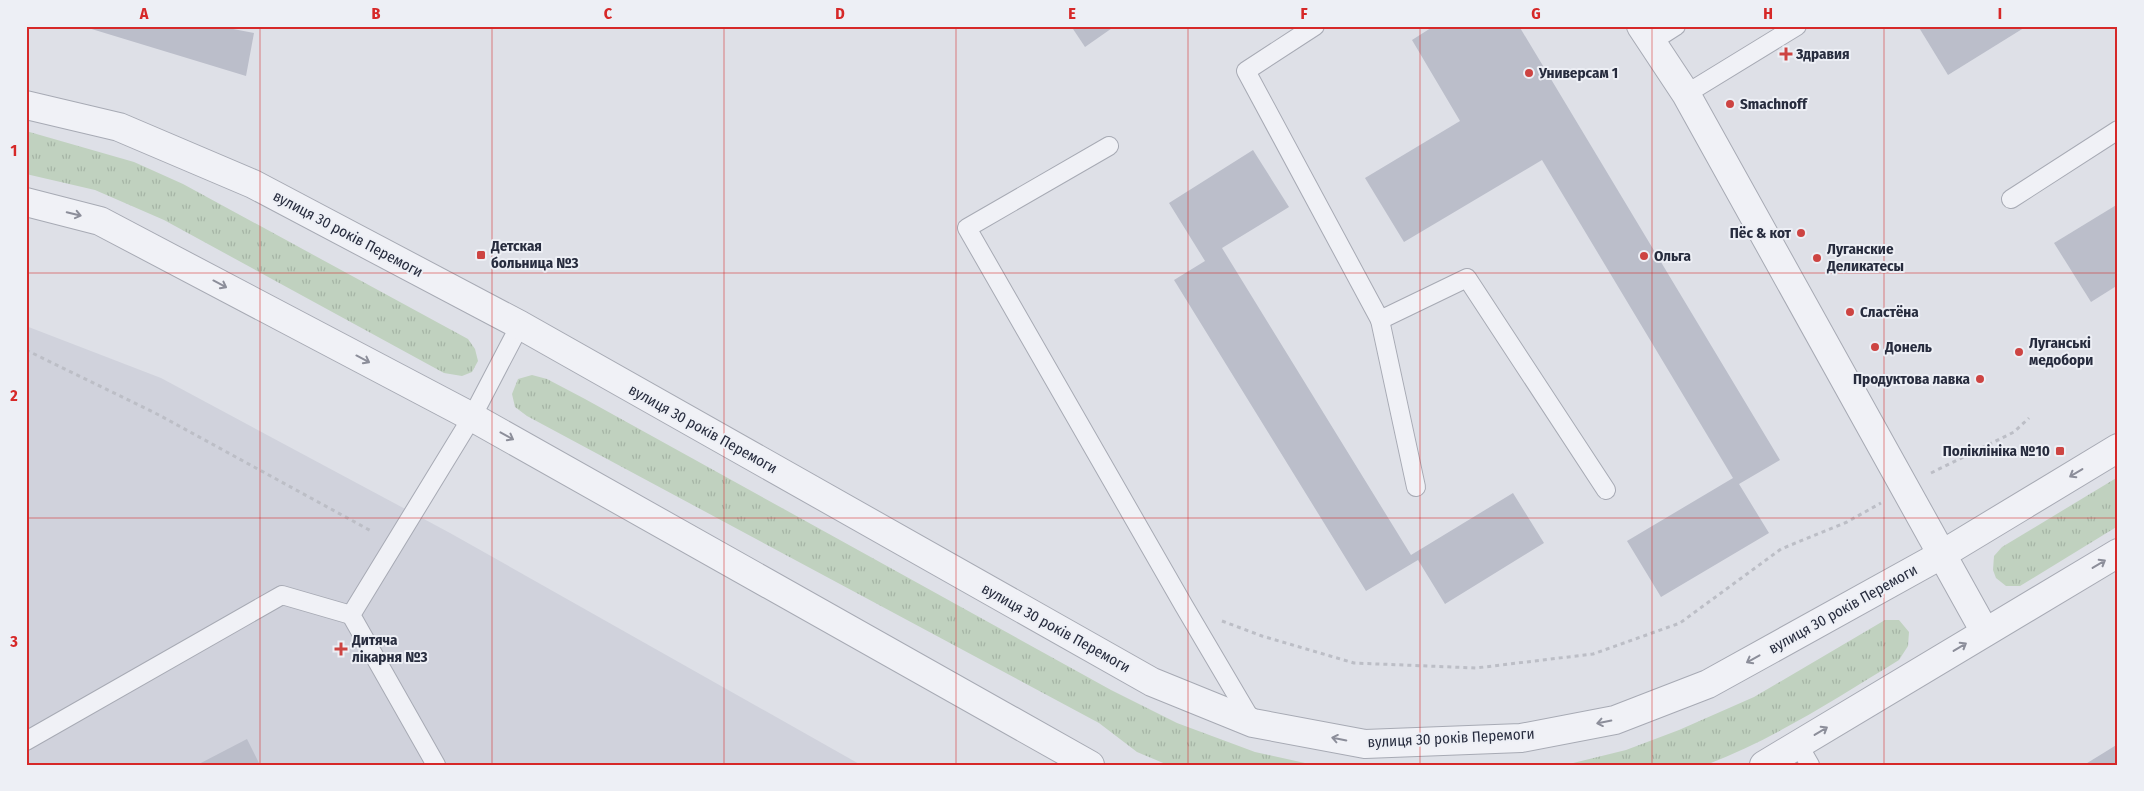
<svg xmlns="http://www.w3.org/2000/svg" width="2144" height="791" font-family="'Fira Sans Condensed',sans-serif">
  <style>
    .built { fill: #d0d2dc }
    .grass { fill: url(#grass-tufts) }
    .building { fill: #bbbeca }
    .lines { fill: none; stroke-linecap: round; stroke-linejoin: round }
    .service-casing { stroke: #a7aab4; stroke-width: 20 }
    .minor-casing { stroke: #a7aab4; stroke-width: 30 }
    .tertiary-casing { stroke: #a7aab4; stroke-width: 30 }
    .path { stroke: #bcbec6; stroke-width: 3; stroke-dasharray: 4 4; stroke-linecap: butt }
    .service { stroke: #f0f1f6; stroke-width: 18 }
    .minor { stroke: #f0f1f6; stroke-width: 28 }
    .tertiary { stroke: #f0f1f6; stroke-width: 28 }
    .oneway { stroke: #8c8e9a }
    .grid { fill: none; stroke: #d62828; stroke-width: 1; stroke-opacity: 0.55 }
    .poi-dot { fill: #cd4442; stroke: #edeff5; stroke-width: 2 }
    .labels { text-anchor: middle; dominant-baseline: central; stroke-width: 4; stroke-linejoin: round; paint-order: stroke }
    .poi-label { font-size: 15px; font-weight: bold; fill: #272c3e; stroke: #edeff5; text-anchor: start }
    .street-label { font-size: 15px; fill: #272c3e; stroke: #edeff5 }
    .neatline { fill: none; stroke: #d62828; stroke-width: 2 }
    .grid-label { font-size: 16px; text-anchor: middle; font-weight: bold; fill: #d62828 }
  </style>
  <defs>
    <pattern id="grass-tufts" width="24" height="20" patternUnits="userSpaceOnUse" patternTransform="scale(1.25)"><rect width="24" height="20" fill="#c0d1bf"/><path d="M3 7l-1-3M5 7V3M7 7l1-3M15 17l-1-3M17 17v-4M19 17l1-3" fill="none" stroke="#a5b4a5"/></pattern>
  </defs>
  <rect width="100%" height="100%" fill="#dee0e7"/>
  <path class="built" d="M26 326 161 378 450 533 861 765H26Z"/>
  <g class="grass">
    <path d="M26 131 134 162 183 184 468 339 475 349 478 361 472 372 462 376 444 373 164 220 95 190 26 174Z"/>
    <path d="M532 375 547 379 585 399 1111 690 1177 723 1255 752 1314 765H1168L1137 752 1099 723 527 416 515 407 512 394 518 379Z"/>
    <path d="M2118 477V526L2020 586H2006L1996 578 1993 570 1994 556 2002 547Z"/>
    <path d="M1885 620H1899L1909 632 1908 646 1899 660C1837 698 1774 739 1706 765H1565L1626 750 1679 730 1754 697Z"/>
  </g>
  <g class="building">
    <path d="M229 26 228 28 254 33 246 76 85 27Z"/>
    <path d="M1071 26H1115L1085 47Z"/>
    <path d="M1434 26H1519L1780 460 1739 484 1769 533 1661 597 1627 541 1733 478 1542 160 1404 242 1365 178 1460 121 1412 40Z"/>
    <path d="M1918 26H2027L1948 75Z"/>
    <path d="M1253 150 1289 207 1222 248 1411 555 1513 493 1544 543 1445 604 1418 560 1366 591 1174 280 1205 261 1169 203Z"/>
    <path d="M2118 204V285L2091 302 2054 243Z"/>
    <path d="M247 739 260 765H197Z"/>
    <path d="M2118 744V765H2084Z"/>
  </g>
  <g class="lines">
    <defs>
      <g id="service">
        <path d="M1315 26 1246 71 1380 320 1467 278 1606 490"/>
        <path d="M1651 42 1676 26"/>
        <path d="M1686 94 1797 26"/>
        <path d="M1109 146 967 228 1184 606 1253 723"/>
        <path d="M2011 199 2118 130"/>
        <path d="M1380 320 1416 487"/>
        <path d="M26 741 282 595 351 615"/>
        <path d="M1798 744 1810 765"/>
        <path d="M436 765 351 615 472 417 520 325"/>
      </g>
      <path id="minor" d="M1641 26 1686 94 1985 632"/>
      <g id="tertiary">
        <path d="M26 105 119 127 253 184 520 325 1152 682 1253 723 1365 744 1521 738 1615 720 1708 684 1941 555 2118 448"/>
        <path d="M26 202 100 221 472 417 1090 765"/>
        <path d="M1764 765 2118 553"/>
      </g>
    </defs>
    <use href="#service" class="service-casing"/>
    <use href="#minor" class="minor-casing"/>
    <use href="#tertiary" class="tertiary-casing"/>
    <g class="path">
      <path d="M26 350 159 415 373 532"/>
      <path d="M1931 473 2014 432 2029 418"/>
      <path d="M1222 621 1262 636 1354 663 1476 668 1593 654 1680 623 1781 549 1847 522 1881 503"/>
    </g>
    <use href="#service" class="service"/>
    <use href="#minor" class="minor"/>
    <use href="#tertiary" class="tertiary"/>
  </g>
  <defs><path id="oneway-shaft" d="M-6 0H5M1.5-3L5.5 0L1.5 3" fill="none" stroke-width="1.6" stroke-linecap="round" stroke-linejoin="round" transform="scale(1.25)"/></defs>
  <g class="oneway">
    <use href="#oneway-shaft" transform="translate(74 214) rotate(14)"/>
    <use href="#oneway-shaft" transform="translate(220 284) rotate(28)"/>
    <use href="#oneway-shaft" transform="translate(363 359) rotate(28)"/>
    <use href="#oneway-shaft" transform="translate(507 436) rotate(29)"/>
    <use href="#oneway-shaft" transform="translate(2076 473) rotate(149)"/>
    <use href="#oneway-shaft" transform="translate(2099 564) rotate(-31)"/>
    <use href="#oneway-shaft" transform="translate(1960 647) rotate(-31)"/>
    <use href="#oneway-shaft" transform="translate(1753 659) rotate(151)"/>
    <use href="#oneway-shaft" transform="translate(1604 722) rotate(169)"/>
    <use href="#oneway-shaft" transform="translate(1821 731) rotate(-31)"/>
    <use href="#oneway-shaft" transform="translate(1339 739) rotate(-169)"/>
  </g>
  <path class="grid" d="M260 26V765M492 26V765M724 26V765M956 26V765M1188 26V765M1420 26V765M1652 26V765M1884 26V765M26 273H2118M26 518H2118"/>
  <g class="poi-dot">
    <path d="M1783.5 46.5h5v5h5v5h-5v5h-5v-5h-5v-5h5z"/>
    <circle cx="1529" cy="73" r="5"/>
    <circle cx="1730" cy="104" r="5"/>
    <circle cx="1801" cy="233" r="5"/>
    <rect x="476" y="250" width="10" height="10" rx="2.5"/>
    <circle cx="1644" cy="256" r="5"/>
    <circle cx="1817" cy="258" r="5"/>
    <circle cx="1850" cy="312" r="5"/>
    <circle cx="1875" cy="347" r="5"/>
    <circle cx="2019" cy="352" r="5"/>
    <circle cx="1980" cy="379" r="5"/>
    <rect x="2055" y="446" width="10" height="10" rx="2.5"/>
    <path d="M338.5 641.5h5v5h5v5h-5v5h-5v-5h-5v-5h5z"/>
  </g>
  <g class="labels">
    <g class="poi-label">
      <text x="1796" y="54">Здравия</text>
      <text x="1539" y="73">Универсам 1</text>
      <text x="1740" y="104">Smachnoff</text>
      <text x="1791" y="233" text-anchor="end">Пёс &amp; кот</text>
      <text x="491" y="246">Детская<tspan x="491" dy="17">больница №3</tspan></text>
      <text x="1827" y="249">Луганские<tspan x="1827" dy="17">Деликатесы</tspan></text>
      <text x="1654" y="256">Ольга</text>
      <text x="1860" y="312">Сластёна</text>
      <text x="2029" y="343">Луганські<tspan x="2029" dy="17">медобори</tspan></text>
      <text x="1885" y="347">Донель</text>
      <text x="1970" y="379" text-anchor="end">Продуктова лавка</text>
      <text x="2050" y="451" text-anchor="end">Поліклініка №10</text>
      <text x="352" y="640">Дитяча<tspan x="352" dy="17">лікарня №3</tspan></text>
    </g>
    <g class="street-label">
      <text transform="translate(348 234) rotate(28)">вулиця 30 років Перемоги</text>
      <text transform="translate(703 429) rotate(29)">вулиця 30 років Перемоги</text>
      <text transform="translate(1843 609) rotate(-29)">вулиця 30 років Перемоги</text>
      <text transform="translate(1056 628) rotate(29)">вулиця 30 років Перемоги</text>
      <text transform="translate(1451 738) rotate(-3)">вулиця 30 років Перемоги</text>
    </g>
  </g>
  <rect width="2144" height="791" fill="none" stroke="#edeff5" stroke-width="55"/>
  <rect x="28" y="28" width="2088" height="736" class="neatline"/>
  <g class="grid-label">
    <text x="144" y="19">A</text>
    <text x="376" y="19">B</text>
    <text x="608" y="19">C</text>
    <text x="840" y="19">D</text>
    <text x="1072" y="19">E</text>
    <text x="1304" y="19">F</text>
    <text x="1536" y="19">G</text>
    <text x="1768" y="19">H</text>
    <text x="2000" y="19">I</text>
    <text x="14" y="156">1</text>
    <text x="14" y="401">2</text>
    <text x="14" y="647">3</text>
  </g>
</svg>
